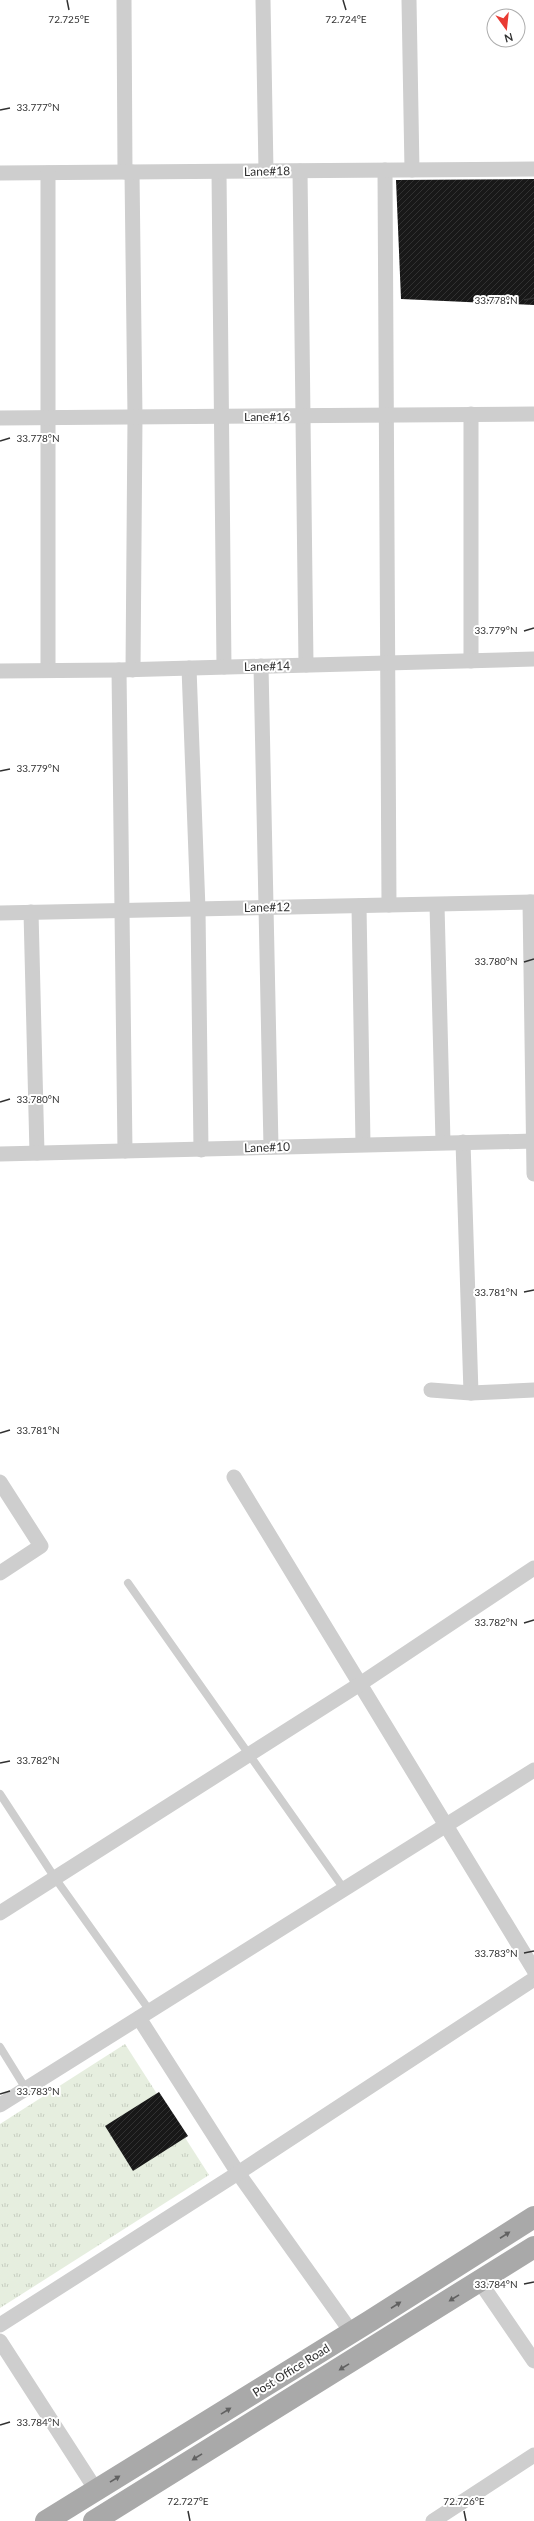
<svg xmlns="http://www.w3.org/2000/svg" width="534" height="2521" font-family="Lato,sans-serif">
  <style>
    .park { fill: url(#park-tufts) }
    .building { fill: url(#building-hatch) }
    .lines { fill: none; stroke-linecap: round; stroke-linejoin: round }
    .service { stroke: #cecece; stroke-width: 8 }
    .minor { stroke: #cecece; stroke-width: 15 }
    .primary { stroke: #a9a9a9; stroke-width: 22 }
    .oneway { fill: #616161 }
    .ticks { fill: none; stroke: #313131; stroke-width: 1.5 }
    .labels { text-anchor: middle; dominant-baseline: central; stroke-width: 4; stroke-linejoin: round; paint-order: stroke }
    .street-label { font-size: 12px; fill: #313131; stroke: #fff }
    .ticks-label { font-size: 10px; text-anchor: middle; fill: #313131; stroke: #fff; stroke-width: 4; stroke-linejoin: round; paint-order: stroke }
  </style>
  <defs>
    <pattern id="park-tufts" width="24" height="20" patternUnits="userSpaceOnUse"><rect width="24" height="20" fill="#e6eedf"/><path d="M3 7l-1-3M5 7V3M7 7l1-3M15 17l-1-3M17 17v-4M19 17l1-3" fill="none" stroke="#c6cdc0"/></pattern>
    <pattern id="building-hatch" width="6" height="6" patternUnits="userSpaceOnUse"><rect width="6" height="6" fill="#181818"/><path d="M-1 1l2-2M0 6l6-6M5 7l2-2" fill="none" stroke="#313131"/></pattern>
  </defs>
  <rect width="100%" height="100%" fill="#fff"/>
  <path class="park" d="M125 2044 209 2175 0 2308V2124Z"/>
  <g class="building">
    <path d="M534 179V305L401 299 396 180Z"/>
    <path d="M159 2092 188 2136 133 2171 105 2126Z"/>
  </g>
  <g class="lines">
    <g class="service">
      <path d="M128 1583 344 1889"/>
      <path d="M0 1794 55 1878 150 2011"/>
      <path d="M0 2047 26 2089"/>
    </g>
    <g class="minor">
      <path d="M124 0 125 172"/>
      <path d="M263 0 266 171"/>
      <path d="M409 0 412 170"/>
      <path d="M385 170 389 905"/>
      <path d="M300 171 306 665"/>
      <path d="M132 172 135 417 133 670"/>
      <path d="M219 172 224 667"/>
      <path d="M0 173 534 169"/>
      <path d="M48 173V670"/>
      <path d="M471 414V661"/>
      <path d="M0 418 534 414"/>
      <path d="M261 666 271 1147"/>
      <path d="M189 668 198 909 201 1150"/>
      <path d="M119 670 125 1151"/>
      <path d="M0 671 119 670 534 659"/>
      <path d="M530 902 534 1174"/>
      <path d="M437 905 443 1142"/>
      <path d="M359 906 363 1144"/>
      <path d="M31 912 37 1153"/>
      <path d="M0 913 534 902"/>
      <path d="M463 1142 471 1393"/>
      <path d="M0 1154 534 1141"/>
      <path d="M431 1390 471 1393 534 1390"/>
      <path d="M234 1477 534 1970"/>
      <path d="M0 1482 41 1546 0 1573"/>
      <path d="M0 1913 360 1684 534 1568"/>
      <path d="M139 2018 238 2173 352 2333"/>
      <path d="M0 2105 534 1770"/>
      <path d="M480 2282 534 2361"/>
      <path d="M0 2325 238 2173 534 1979"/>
      <path d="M0 2341 96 2490"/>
      <path d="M433 2521 534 2455"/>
    </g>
    <g class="primary">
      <path d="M46 2521 370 2321 534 2217"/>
      <path d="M94 2521 534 2247"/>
    </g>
  </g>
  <defs><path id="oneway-solid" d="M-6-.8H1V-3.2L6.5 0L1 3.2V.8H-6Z"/></defs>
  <g class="oneway">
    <use href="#oneway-solid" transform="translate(505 2235) rotate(-33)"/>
    <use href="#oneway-solid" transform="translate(454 2298) rotate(148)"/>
    <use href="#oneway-solid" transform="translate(396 2305) rotate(-33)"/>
    <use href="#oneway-solid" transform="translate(344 2367) rotate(148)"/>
    <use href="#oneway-solid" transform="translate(226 2411) rotate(-32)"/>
    <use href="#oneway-solid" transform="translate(197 2457) rotate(148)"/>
    <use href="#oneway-solid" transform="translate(115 2479) rotate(-32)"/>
  </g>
  <path class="ticks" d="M67 0 69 10M343 0 346 10M0 110 10 108M524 300 534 298M0 441 10 438M524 631 534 628M0 771 10 769M524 962 534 959M0 1102 10 1099M524 1292 534 1290M0 1433 10 1430M524 1623 534 1620M0 1763 10 1761M524 1953 534 1951M0 2094 10 2091M524 2284 534 2282M0 2425 10 2422M188 2511 190 2521M464 2511 466 2521"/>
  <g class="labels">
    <g class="street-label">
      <text transform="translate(267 171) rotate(-1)">Lane#18</text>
      <text x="267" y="416">Lane#16</text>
      <text transform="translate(267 666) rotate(-1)">Lane#14</text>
      <text transform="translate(267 907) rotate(-1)">Lane#12</text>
      <text transform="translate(267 1147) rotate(-2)">Lane#10</text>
      <text transform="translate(291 2370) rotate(-32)">Post Office Road</text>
    </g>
  </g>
  <g class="ticks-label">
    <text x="69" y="23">72.725°E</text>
    <text x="346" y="23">72.724°E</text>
    <text x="38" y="111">33.777°N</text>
    <text x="496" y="304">33.778°N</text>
    <text x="38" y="442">33.778°N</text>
    <text x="496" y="634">33.779°N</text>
    <text x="38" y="772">33.779°N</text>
    <text x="496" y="965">33.780°N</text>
    <text x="38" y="1103">33.780°N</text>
    <text x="496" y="1296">33.781°N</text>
    <text x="38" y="1434">33.781°N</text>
    <text x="496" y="1626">33.782°N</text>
    <text x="38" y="1764">33.782°N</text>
    <text x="496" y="1957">33.783°N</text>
    <text x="38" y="2095">33.783°N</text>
    <text x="496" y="2288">33.784°N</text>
    <text x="38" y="2426">33.784°N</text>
    <text x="188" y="2505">72.727°E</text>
    <text x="464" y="2505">72.726°E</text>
  </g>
  <g transform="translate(506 28) rotate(165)"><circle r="19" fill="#ffffff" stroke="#adadad"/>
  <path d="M0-3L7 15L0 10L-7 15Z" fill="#e93b33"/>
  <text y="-6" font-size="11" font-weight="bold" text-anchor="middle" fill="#313131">N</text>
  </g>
</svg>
